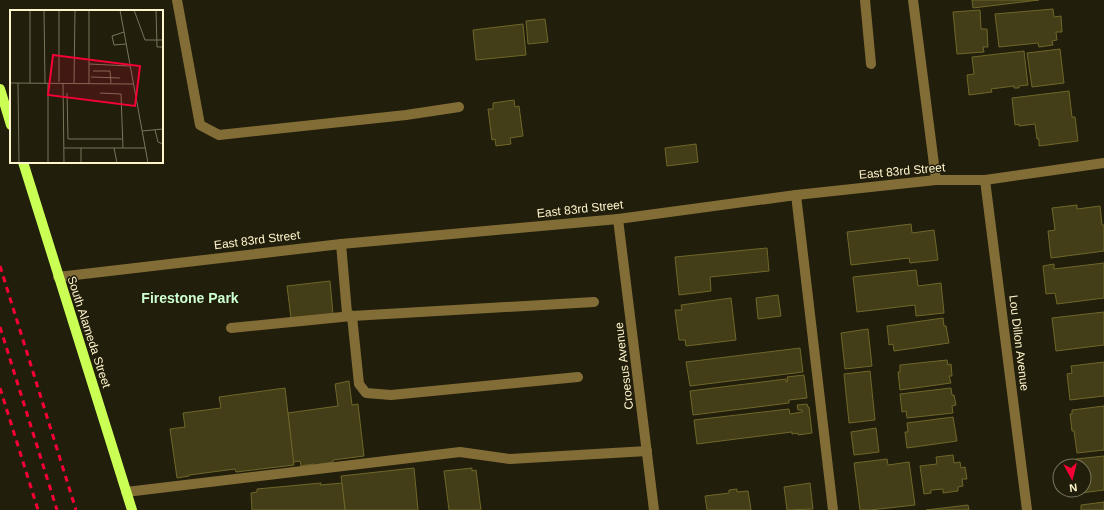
<svg xmlns="http://www.w3.org/2000/svg" width="1104" height="510" font-family="Arial,sans-serif">
  <style>
    .building { fill: #433e18; stroke: #6f6729 }
    .lines { fill: none; stroke-linecap: round; stroke-linejoin: round }
    .minor { stroke: #826d36; stroke-width: 10 }
    .major { stroke: #caff53; stroke-width: 10 }
    .rail { stroke: #f70035; stroke-width: 3; stroke-dasharray: 6 5; stroke-linecap: butt }
    .labels { text-anchor: middle; dominant-baseline: central; stroke-width: 3; stroke-linejoin: round; paint-order: stroke }
    .street-label { font-size: 12px; fill: #fff5cc; stroke: #211e0c }
    .quarter-label { font-size: 14px; font-weight: bold; fill: #ceffd1; stroke: #211e0c }
    .inset-road { fill: none; stroke: #7a7459; stroke-width: 1 }
    .view { fill: #f70035; fill-opacity: 0.15; stroke: #f70035; stroke-width: 2 }
    .inset-edge { fill: none; stroke: #fff5cc; stroke-width: 2 }
  </style>
  <rect width="100%" height="100%" fill="#211e0c"/>
  <g class="building">
    <path d="M972 0H1039L973 8Z"/>
    <path d="M1053 9 1054 17 1061 16 1062 32H1056L1057 40 1052 41 1053 45 1039 47 1038 43 999 47 995 14Z"/>
    <path d="M980 10 981 29H987L988 47H983L984 52 957 54 953 12Z"/>
    <path d="M545 19 548 42 528 44 526 21Z"/>
    <path d="M523 24 526 55 476 60 473 30Z"/>
    <path d="M1060 49 1064 83 1032 87 1027 53Z"/>
    <path d="M1024 51 1028 85 1019 86V88H1014V86L991 89 992 92 969 95 967 75 974 74 972 57Z"/>
    <path d="M1069 91 1072 117H1075L1078 141 1039 146V139H1037L1035 124 1019 126V124L1015 125 1012 98Z"/>
    <path d="M514 100 515 107 519 106 523 136 510 138 511 144 496 146 495 139 492 140 488 109H493V103Z"/>
    <path d="M696 144 698 162 667 166 665 148Z"/>
    <path d="M1077 205V209L1100 206 1102 225H1104V251L1051 258 1048 231 1055 230 1052 208Z"/>
    <path d="M911 224 912 233 934 230 938 260 910 263 909 258 851 265 847 232Z"/>
    <path d="M767 248 769 271 710 277 711 291 679 295 675 257Z"/>
    <path d="M1104 263V298L1057 304 1055 293 1046 294 1043 266 1054 264V269Z"/>
    <path d="M916 270 918 286 941 283 944 313 916 316 915 305 857 312 853 277Z"/>
    <path d="M330 281 333 314 291 318 287 286Z"/>
    <path d="M778 295 781 316 758 319 756 298Z"/>
    <path d="M731 298 736 340 686 346 685 340H679L675 310H682L681 305Z"/>
    <path d="M1104 312V345L1056 351 1052 318Z"/>
    <path d="M943 318 944 326H946L949 343 894 351 893 344 889 345 887 326Z"/>
    <path d="M868 329 872 366 845 369 841 333Z"/>
    <path d="M800 348 803 372 690 386 686 362Z"/>
    <path d="M947 360 948 365 951 364 952 376H949L951 383 900 390 898 372H900V365Z"/>
    <path d="M1104 362V396L1070 400 1067 374 1072 373 1071 366Z"/>
    <path d="M870 371 875 420 849 423 844 374Z"/>
    <path d="M804 375 807 398 789 400V403L693 415 690 391 786 379V382L788 381 787 377Z"/>
    <path d="M349 381 352 405 358 404 364 456 333 460V462L314 465 313 464 301 466 300 461 293 462 288 413 338 406 335 384Z"/>
    <path d="M285 388 294 465 236 472 235 469 189 475V476L177 478 170 429 185 427 183 413 221 408 219 397Z"/>
    <path d="M951 388 952 395H954L956 405 952 406 953 413 907 418 906 411 902 412 900 394Z"/>
    <path d="M807 404 808 407H809L812 433 798 435V433L792 434V432L697 444 694 420 789 409 790 414 802 412V410H798L797 405Z"/>
    <path d="M1104 406V450L1077 453 1074 431H1072L1070 414H1072V410Z"/>
    <path d="M953 417 957 441 907 448 905 432H908L907 423Z"/>
    <path d="M876 428 879 452 854 455 851 432Z"/>
    <path d="M953 455 954 463 960 462 961 468 965 467 967 479H962L963 486 958 487V491L943 493V489L931 490V493L924 494 920 466 937 464 936 457Z"/>
    <path d="M1104 456V490L1081 493V490H1084V466H1077L1076 459Z"/>
    <path d="M887 459 888 465 909 462 915 505 870 510H860L854 463Z"/>
    <path d="M414 468 418 510H345L341 476Z"/>
    <path d="M472 468V471L476 470 481 510H449L444 471Z"/>
    <path d="M321 483 320 485 342 483 345 510H252L251 493 257 492V489Z"/>
    <path d="M810 483 813 509 787 510 784 487Z"/>
    <path d="M737 489V492L748 491 751 510H707L705 496 729 493V490Z"/>
    <path d="M1104 502V510H1081V505Z"/>
    <path d="M968 505 969 510H926Z"/>
  </g>
  <g class="lines">
    <g class="minor">
      <path d="M177 0 200 125 219 135 406 115 459 107"/>
      <path d="M865 0 871 64"/>
      <path d="M913 0 936 180"/>
      <path d="M985 180 1027 510"/>
      <path d="M796 195 833 510"/>
      <path d="M618 219 654 510"/>
      <path d="M341 244 347 313 352 316 359 384 366 393 391 395 578 377"/>
      <path d="M58 277 341 244 618 219 796 195 936 180H985L1104 163"/>
      <path d="M231 328 352 316 594 302"/>
      <path d="M126 492 460 452 510 459 647 451"/>
    </g>
    <g class="major">
      <path d="M0 89 11 125"/>
      <path d="M23 162 132 510"/>
    </g>
    <g class="rail">
      <path d="M0 266 76 510"/>
      <path d="M0 327 57 510"/>
      <path d="M0 388 38 510"/>
    </g>
  </g>
  <g class="labels">
    <g class="street-label">
      <text transform="translate(902 171) rotate(-5)">East 83rd Street</text>
      <text transform="translate(580 209) rotate(-6)">East 83rd Street</text>
      <text transform="translate(257 240) rotate(-7)">East 83rd Street</text>
      <text transform="translate(89 332) rotate(72)">South Alameda Street</text>
      <text transform="translate(1019 343) rotate(83)">Lou Dillon Avenue</text>
      <text transform="translate(624 366) rotate(-97)">Croesus Avenue</text>
    </g>
    <g class="quarter-label">
      <text x="190" y="298">Firestone Park</text>
    </g>
  </g>
  <g transform="translate(10 10)">
    <rect width="153" height="153" fill="#211e0c"/>
    <path class="inset-road" d="M20 0V73M34 0 35 73M49 0V72M110 0 138 153M124 0 135 30H153M146 0 147 37H153M114 22 102 26 104 35 116 34M79 54 120 56M83 61H100L101 73M81 67 110 68M0 73 123 74M8 73 9 153M38 73V153M53 73 54 153M64 73 65 0M79 73V0M57 83 58 129H112M90 83 111 84 113 138M145 120 148 132 153 134M132 121 153 119M54 138H135M71 138V153M104 138 107 153"/>
    <path class="view" d="M43 45 130 56 125 96 38 85Z"/>
    <rect width="153" height="153" class="inset-edge"/>
  </g>
  <g transform="translate(1072 478) rotate(173)"><circle r="19" fill="#211e0c" stroke="#7a7459"/>
  <path d="M0-3L7 15L0 10L-7 15Z" fill="#f70035"/>
  <text y="-6" font-size="11" font-weight="bold" text-anchor="middle" fill="#fff5cc">N</text>
  </g>
</svg>
